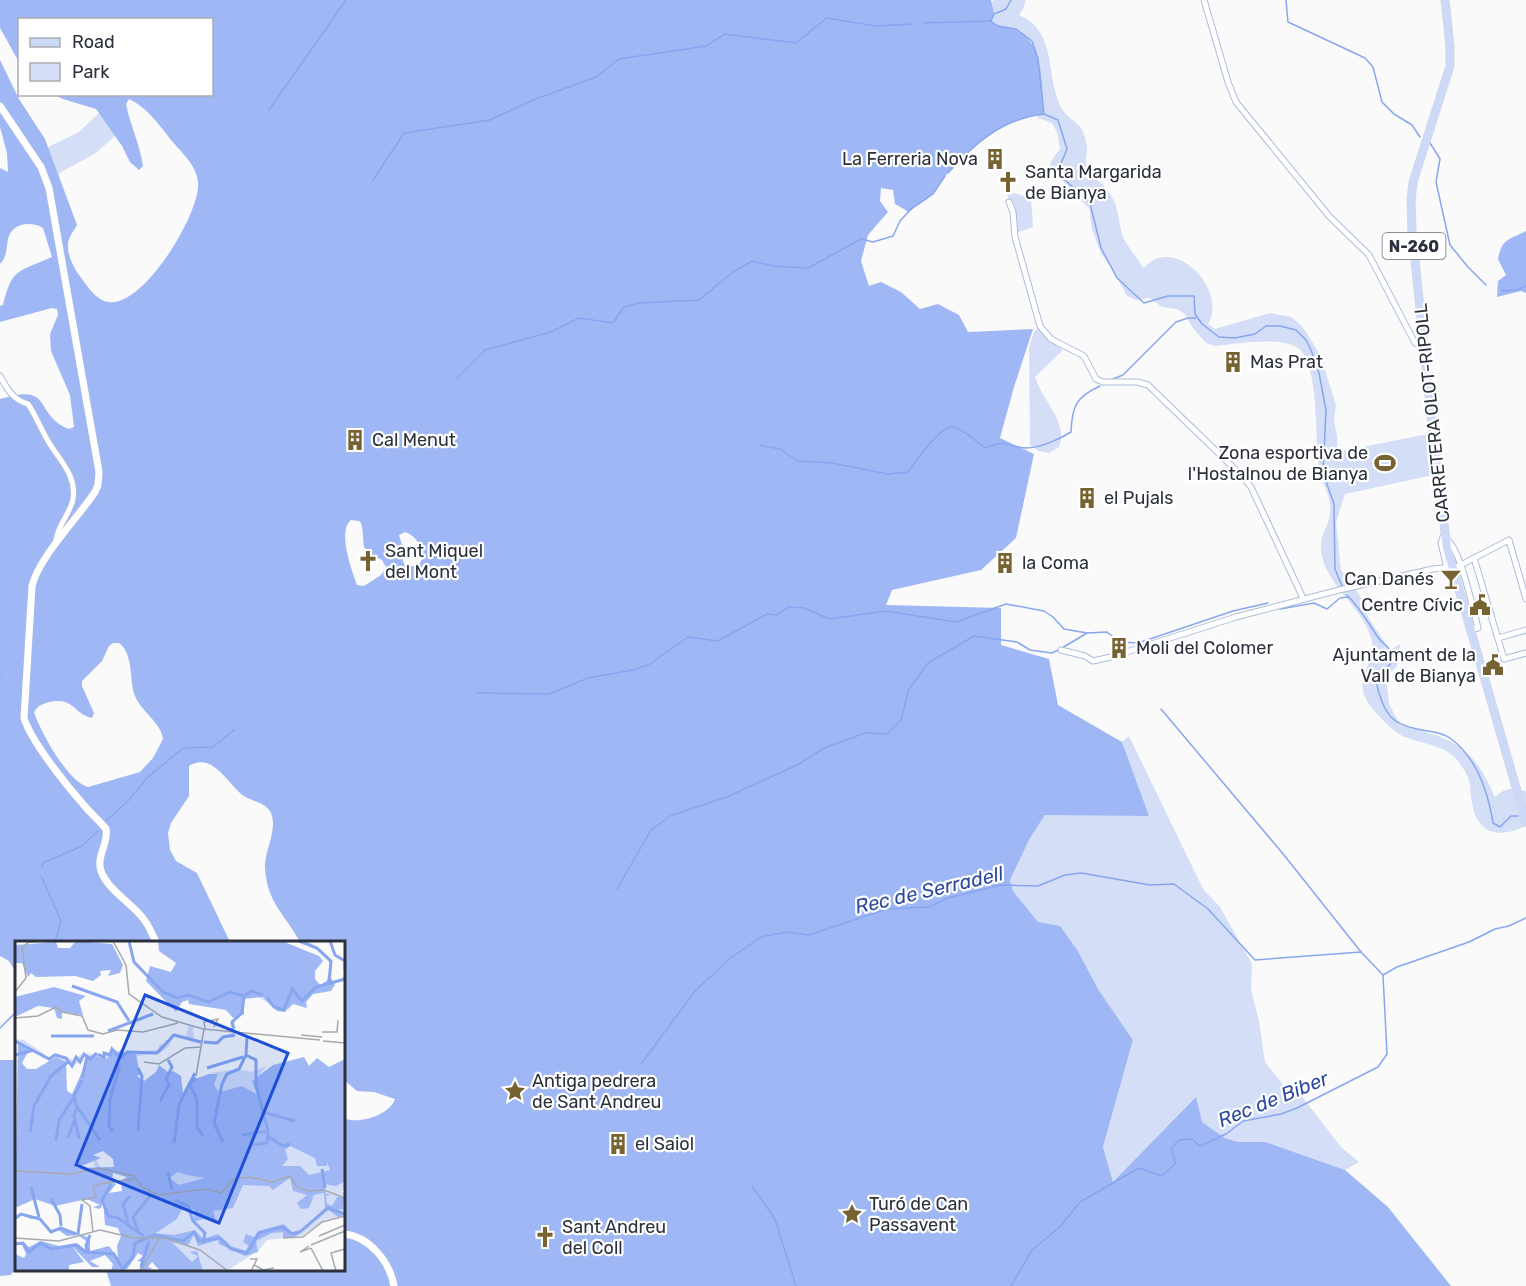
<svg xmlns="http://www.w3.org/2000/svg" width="1526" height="1286" font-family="Rubik,sans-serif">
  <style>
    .green { fill: #d4def7 }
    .forest { fill: #9fb8f5; fill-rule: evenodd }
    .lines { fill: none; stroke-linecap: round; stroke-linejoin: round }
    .stream { stroke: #88a6f0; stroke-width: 1.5 }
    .minor-casing { stroke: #afbcda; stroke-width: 7 }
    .secondary-casing { stroke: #afbcda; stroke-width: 8 }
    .primary-casing { stroke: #d5d6d8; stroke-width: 9 }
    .minor { stroke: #fff; stroke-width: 5 }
    .secondary { stroke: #fff; stroke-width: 7 }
    .primary { stroke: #ccd9f8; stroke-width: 8 }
    .labels { text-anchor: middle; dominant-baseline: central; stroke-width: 4.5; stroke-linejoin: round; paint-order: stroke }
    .shield { fill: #fff; stroke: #6b6e76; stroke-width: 1.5 }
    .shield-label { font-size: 16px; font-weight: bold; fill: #2b303c }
    .poi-label { font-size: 18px; fill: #2b303c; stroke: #fff; text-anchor: start }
    .street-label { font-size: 18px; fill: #2b303c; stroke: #fff }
    .water-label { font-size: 20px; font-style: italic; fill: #2e4aa0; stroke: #fff }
    .inset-river { fill: none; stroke: #88a6f0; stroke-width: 3 }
    .inset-road { fill: none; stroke: #a7a9ae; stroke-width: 1.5 }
    .view { fill: #1d4ed8; fill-opacity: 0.15; stroke: #1d4ed8; stroke-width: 3 }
    .inset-edge { fill: none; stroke: #2b303c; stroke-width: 3 }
  </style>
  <rect width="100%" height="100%" fill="#fafafa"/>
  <g class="green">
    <path d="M994 0H1026L1023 9 1019 15C1058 32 1045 75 1061 107 1066 118 1080 122 1084 134 1085 138 1087 144 1087 148 1088 154 1084 159 1087 166 1092 178 1106 185 1112 197 1120 211 1118 227 1125 241 1130 250 1138 258 1143 268 1148 265 1153 259 1159 258 1190 250 1225 296 1208 324L1215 329 1270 313 1291 317 1303 327 1320 355 1336 405 1334 421 1337 436V452L1428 434 1433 475 1345 494 1336 522 1341 570 1359 594 1369 619 1390 650 1400 644C1400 658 1400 669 1386 675L1389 704 1400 725C1453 739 1472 744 1495 797 1506 787 1512 788 1526 791V826C1500 838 1478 836 1472 803 1470 796 1471 788 1469 780 1467 774 1462 766 1458 761 1446 745 1422 744 1405 737 1395 734 1371 709 1366 699 1355 678 1374 661 1373 647 1368 609 1327 589 1321 552 1319 533 1329 528 1330 513 1332 497 1322 483 1319 469 1314 436 1320 379 1302 352 1289 334 1234 344 1214 346L1206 343 1192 327 1185 314 1177 309 1162 307 1150 298 1136 300 1127 296 1110 265 1101 254 1092 229 1089 208 1078 197 1071 193 1063 181 1054 176 1049 169 1051 161 1060 149 1057 132 1052 123 1038 118 1033 111 980 12Z"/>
    <path d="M100 112 118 133 96 153 61 172 47 188 44 149 79 132Z"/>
    <path d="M1015 193 1031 199 1033 227 1016 233 1014 209 1007 195Z"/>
    <path d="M1039 329 1045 337 1063 350 1035 377C1042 400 1069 423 1059 447L1049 453 1039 451 1030 445 1029 347 1035 330Z"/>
    <path d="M1129 736 1203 889 1220 907 1252 964 1251 990 1259 1021 1265 1062 1293 1097 1300 1094 1341 1147 1359 1162 1345 1170 1266 1142H1238L1225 1138 1202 1122 1113 1182 1103 1147 1133 1040 1098 989 1078 951 1038 922 1013 891 1010 880 1030 838 1045 815H1148L1122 742Z"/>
  </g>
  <g class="forest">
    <path d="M0 0H991L994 14 991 21C1000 28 1009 26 1018 31 1045 45 1041 86 1044 114 1001 120 968 147 942 180 938 185 935 191 931 196 924 202 916 206 909 212L895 204 893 190 881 188 880 201 888 212 868 235 861 261 869 286 881 282 901 292 920 309 938 304 959 315 968 332 1033 329 1014 387 1000 438 1034 454 1016 538 981 570 892 590 886 605 1001 608V645L1049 659 1058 705 1122 742 1149 816 1045 815 1030 838 1010 880 1013 891 1038 922 1060 926 1078 951 1098 989 1133 1040 1103 1147 1113 1182 1196 1097 1202 1122 1225 1138 1238 1142H1266L1345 1170 1388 1207 1451 1286H111L106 1270H344V1118C358 1125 390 1115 395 1099L374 1092 357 1091 344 1080V942H300C285 914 267 903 265 868 264 852 278 830 271 813 266 802 253 802 244 796 228 785 213 751 189 766V796L171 823 168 833 170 850 176 861 197 873 230 942H16V972L9 961 0 956V399C55 382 32 414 69 429L74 427 70 395 51 351 50 334 58 315 57 309 52 308 0 322V306L3 305C12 267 19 272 52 257L43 228C37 224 28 223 21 225 0 233 13 251 0 264V168L8 172 7 153 0 127V60L19 99 45 139 77 225C75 229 72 232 70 237 64 248 72 265 79 275 86 284 96 301 109 302 144 307 202 211 198 181 195 162 179 151 168 136 157 122 146 107 129 99L126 104C130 125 140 144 143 166L139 170 130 162 122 146 96 109 63 99 55 95 212 94V20H20L19 62 0 28ZM351 520 359 521 361 523C367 547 356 548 382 560L386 567 381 575 364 586 357 585C352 571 337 531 351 520ZM405 532C415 535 421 545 424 555L419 565 405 567 402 557 403 548 399 535ZM113 643H119C134 654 129 681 135 696 142 713 161 722 163 739L153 758 140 772 88 787C68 782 40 731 34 712 38 706 40 705 46 703 74 695 73 714 92 718L94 713 82 686V681L102 661 109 646Z"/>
    <path d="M1526 231V293L1521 291 1497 297 1498 281 1506 275 1498 259C1502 238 1509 240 1526 231Z"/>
    <path d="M0 1060H16V1267L11 1275 0 1276Z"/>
  </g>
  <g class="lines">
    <g class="stream">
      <path d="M1011 0 1006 9 994 14 991 21 997 26 1016 29 1032 41 1038 59 1044 114 1058 120 1067 149 1060 166 1063 178 1090 203 1101 248 1117 278 1144 303 1168 296H1194L1195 314 1202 324 1219 337 1235 338 1255 334 1266 326H1280L1296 330 1306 340 1311 350 1319 373 1326 410 1323 473 1334 504 1335 569 1342 586"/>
      <path d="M1286 0 1288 22 1365 58 1373 67 1382 102 1394 114 1412 125 1420 137"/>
      <path d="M923 23 991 21"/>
      <path d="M269 110 346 0"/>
      <path d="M1430 143 1440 159 1436 182 1450 245 1468 267 1486 285"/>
      <path d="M948 173C975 143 1002 119 1044 114"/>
      <path d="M373 180 404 133 490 120 533 100 596 77 619 59 706 46 725 34 796 43 827 18 876 26 913 24"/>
      <path d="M1502 291 1517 290 1526 286"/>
      <path d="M457 378 485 350 551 332 579 318 613 323 624 307 639 303 699 300 733 272 752 261 774 266 808 268 861 239 873 242 893 236 900 221 912 208 933 194 945 176"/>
      <path d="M1113 379 1123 375 1176 322 1188 318H1196"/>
      <path d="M760 445 780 449 798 461 832 463 888 474 908 472C916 461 941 424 954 427 964 429 976 442 985 448 1009 439 1004 446 1026 448 1040 448 1060 439 1071 432 1072 406 1076 397 1100 386"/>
      <path d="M1347 595C1360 608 1367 621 1377 636 1384 647 1389 643 1394 659L1376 682C1385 717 1392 726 1428 731 1435 732 1444 734 1450 738 1476 757 1488 792 1493 823L1500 827 1511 816H1518"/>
      <path d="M1280 609 1314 603 1327 609 1340 598 1348 597"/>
      <path d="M1062 648 1087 633 1107 632 1119 642 1138 643 1233 611 1268 603"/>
      <path d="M0 675H1"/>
      <path d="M478 693 549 694 588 678 633 670 648 665 688 637 718 641 767 614 777 615 788 607 804 608 829 619 886 611 956 622 1006 604 1044 611 1053 617 1064 629 1087 633"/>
      <path d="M1161 709 1284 855 1361 952"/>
      <path d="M106 821 129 800 148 777 183 748 213 747 234 730"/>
      <path d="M42 867 43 863 82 846 98 831"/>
      <path d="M41 876 61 921 55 942"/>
      <path d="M617 889 651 830 672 815 727 797 799 764 824 748 865 733 887 734 901 720 909 689 928 663 974 636 1017 642 1030 650 1052 653 1058 650"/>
      <path d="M0 1028 16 1012"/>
      <path d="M641 1064 696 990 732 957 761 937 787 932 809 935 887 909 929 907 948 898 1001 885 1038 886 1065 875 1081 873 1150 885 1174 884 1208 909 1255 960 1361 952 1383 975"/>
      <path d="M752 1186 775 1219 796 1286"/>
      <path d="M1011 1286 1032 1250 1060 1227 1080 1202 1139 1168 1162 1176 1176 1163 1171 1148 1179 1140 1192 1139 1200 1146 1226 1134 1243 1121 1281 1114 1297 1108 1378 1067 1387 1054 1383 975 1397 967 1469 942 1495 929 1509 926 1526 918"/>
    </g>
    <defs>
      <g id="minor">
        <path d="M1204 0 1228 82 1236 102 1329 216 1369 255 1415 343 1424 345"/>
        <path d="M1009 202 1013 212 1015 237 1040 326 1051 339 1084 356 1096 379 1103 382H1137L1148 385 1241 475 1251 487 1303 598"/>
        <path d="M0 376C7 389 13 400 28 404 36 416 41 429 48 441 59 460 77 475 73 499 70 515 57 525 56 541"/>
        <path d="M1444 534 1441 543 1447 568"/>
        <path d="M1446 539C1460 546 1473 610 1478 628L1470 630"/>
        <path d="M1474 558 1504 659 1526 653"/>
        <path d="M1453 569 1509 540 1526 599"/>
        <path d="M1498 638 1526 630"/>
        <path d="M1061 650 1085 656 1093 661 1111 657 1236 617 1339 590 1433 569 1452 567"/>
      </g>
      <g id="secondary">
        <path d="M0 106 41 167 49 188 99 472 98 485 95 492C77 519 39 557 32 586L24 718C31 741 66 785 83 804 90 813 99 820 106 829 109 843 96 856 101 871 108 890 130 902 142 917 149 925 152 934 156 942"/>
        <path d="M344 1234C369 1236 390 1262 394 1286"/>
      </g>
      <path id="primary" d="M1445 0 1450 46V66L1413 182 1411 201 1412 231 1433 435 1447 548 1526 822"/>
    </defs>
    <use href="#minor" class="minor-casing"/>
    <use href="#secondary" class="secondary-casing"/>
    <use href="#primary" class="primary-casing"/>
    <use href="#minor" class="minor"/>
    <use href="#secondary" class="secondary"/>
    <use href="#primary" class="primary"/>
  </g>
  <defs>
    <symbol id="building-bare" viewBox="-9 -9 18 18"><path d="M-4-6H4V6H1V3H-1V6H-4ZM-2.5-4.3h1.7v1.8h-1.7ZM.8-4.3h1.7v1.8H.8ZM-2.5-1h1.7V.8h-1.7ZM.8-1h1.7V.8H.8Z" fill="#776231" stroke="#fff" stroke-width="2.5" paint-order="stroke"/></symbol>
    <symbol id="church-bare" viewBox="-9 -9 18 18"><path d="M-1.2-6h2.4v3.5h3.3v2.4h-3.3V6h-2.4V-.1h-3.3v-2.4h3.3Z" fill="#776231" stroke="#fff" stroke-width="2.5" paint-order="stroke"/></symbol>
    <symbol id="stadium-bare" viewBox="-9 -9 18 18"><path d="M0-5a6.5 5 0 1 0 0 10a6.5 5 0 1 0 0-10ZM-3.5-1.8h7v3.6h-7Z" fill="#776231" stroke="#fff" stroke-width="2.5" paint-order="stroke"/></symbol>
    <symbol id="bar-bare" viewBox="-9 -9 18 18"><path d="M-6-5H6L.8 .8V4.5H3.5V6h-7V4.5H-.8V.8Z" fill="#776231" stroke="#fff" stroke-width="2.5" paint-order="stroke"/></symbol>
    <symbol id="civic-bare" viewBox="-9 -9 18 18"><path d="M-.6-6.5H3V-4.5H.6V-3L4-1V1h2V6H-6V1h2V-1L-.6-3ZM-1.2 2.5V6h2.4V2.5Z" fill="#776231" stroke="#fff" stroke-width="2.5" paint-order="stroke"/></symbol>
    <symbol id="sight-bare" viewBox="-9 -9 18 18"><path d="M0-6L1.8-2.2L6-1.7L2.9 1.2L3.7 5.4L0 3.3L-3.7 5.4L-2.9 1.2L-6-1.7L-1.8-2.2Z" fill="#776231" stroke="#fff" stroke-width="2.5" paint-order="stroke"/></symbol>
  </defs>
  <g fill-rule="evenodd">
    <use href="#building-bare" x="980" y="144" width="30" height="30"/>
    <use href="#church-bare" x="993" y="167" width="30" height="30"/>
    <use href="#building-bare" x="1218" y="347" width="30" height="30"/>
    <use href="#building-bare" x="340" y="425" width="30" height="30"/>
    <use href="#stadium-bare" x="1370" y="448" width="30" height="30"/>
    <use href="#building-bare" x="1072" y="483" width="30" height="30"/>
    <use href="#church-bare" x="353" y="546" width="30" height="30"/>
    <use href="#building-bare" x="990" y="548" width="30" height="30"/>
    <use href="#bar-bare" x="1436" y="564" width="30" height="30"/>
    <use href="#civic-bare" x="1465" y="590" width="30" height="30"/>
    <use href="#building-bare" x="1104" y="633" width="30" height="30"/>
    <use href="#civic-bare" x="1478" y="650" width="30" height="30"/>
    <use href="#sight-bare" x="500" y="1076" width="30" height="30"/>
    <use href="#building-bare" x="603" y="1129" width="30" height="30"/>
    <use href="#sight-bare" x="837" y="1199" width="30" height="30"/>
    <use href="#church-bare" x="530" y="1222" width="30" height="30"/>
  </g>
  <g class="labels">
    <rect class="shield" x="1382.5" y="233" width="63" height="26" rx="4.5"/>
    <g class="shield-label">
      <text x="1414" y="246">N-260</text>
    </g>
    <g class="poi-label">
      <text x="978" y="159" text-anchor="end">La Ferreria Nova</text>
      <text x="1025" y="172">Santa Margarida<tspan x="1025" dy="21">de Bianya</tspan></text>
      <text x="1250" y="362">Mas Prat</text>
      <text x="372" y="440">Cal Menut</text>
      <text x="1368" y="453" text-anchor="end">Zona esportiva de<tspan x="1368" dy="21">l'Hostalnou de Bianya</tspan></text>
      <text x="1104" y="498">el Pujals</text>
      <text x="385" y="551">Sant Miquel<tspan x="385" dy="21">del Mont</tspan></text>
      <text x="1022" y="563">la Coma</text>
      <text x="1434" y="579" text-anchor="end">Can Danés</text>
      <text x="1463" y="605" text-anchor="end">Centre Cívic</text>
      <text x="1136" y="648">Moli del Colomer</text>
      <text x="1476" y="655" text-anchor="end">Ajuntament de la<tspan x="1476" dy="21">Vall de Bianya</tspan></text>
      <text x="532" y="1081">Antiga pedrera<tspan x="532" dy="21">de Sant Andreu</tspan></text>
      <text x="635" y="1144">el Saiol</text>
      <text x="869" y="1204">Turó de Can<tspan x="869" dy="21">Passavent</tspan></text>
      <text x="562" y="1227">Sant Andreu<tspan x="562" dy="21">del Coll</tspan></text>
    </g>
    <g class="street-label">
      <text transform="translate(1432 413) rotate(-96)">CARRETERA OLOT-RIPOLL</text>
    </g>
    <g class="water-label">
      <text transform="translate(929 890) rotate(-13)">Rec de Serradell</text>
      <text transform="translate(1273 1099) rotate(-22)">Rec de Biber</text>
    </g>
  </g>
  <g transform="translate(15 941)">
    <rect width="330" height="330" fill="#fafafa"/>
    <path d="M282 0 294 1 317 20 315 42 325 39 330 33V40L305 45 291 61 284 60 278 52 275 67 269 71 236 52 228 57V71L218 83 219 97 210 96 206 101 200 104 182 102 158 95 154 105 145 112 109 117 98 111 89 119 82 115 71 118V114L58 126 41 115 35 120 13 107 0 124 10 105 0 98 9 99 35 117 41 112 58 119 69 112 88 115 98 108 109 111 142 109 145 103 152 104 156 94 171 96 173 85 178 86 179 99 204 101 211 95 217 93 215 82 225 70 227 53 241 49 269 69 276 49 289 58 299 45 311 42 315 22 301 9ZM251 125 240 141 242 153 227 145 204 151 199 145 203 133 194 132 224 128 236 131ZM247 175 296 201 307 200 310 191H330V248L326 251H330V274L309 279 287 295 252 299 244 309 212 330H161L148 316 149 308 143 297 128 295 93 274 78 218 81 217 86 230 95 272 113 279 130 292 143 293 141 210 163 212 215 205 237 178Z" fill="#d4def7"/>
    <path d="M61 0 97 3 108 24 105 32 93 35 96 29 85 30 86 34 78 40 60 35 21 36 16 32 13 36 7 22H0V4L41 1 43 7H55ZM143 0H267L304 15 308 20 300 30V38L305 44 316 37 320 44 316 50 298 53 291 61 292 67 278 63 269 71 262 70 248 56 229 58V73L218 77 211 69 174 63 173 59 167 61 161 71 131 40 135 25 156 31 161 22 144 10ZM39 46 71 55 64 60 68 74 47 71V78L42 77 39 67 23 65 0 76V56ZM3 102 14 109 7 122 12 128H21L41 116 51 121 52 150 57 153 73 118 82 115 90 119 98 111 121 113 125 133 122 135 129 140 141 131 144 124 154 132 158 130 166 135 168 152 174 140 194 133H203L199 144 204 151 227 145 242 153 237 140 258 124 289 116 294 125 302 117 314 126 330 118V240L321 245 309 243 311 253H317L311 255 312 263 317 265 322 256H330L328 268 320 269 330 274 323 276 312 268 279 297H268V291L257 292 241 300 243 311 230 315 204 303 203 299 183 305 179 293 173 305 157 301 177 321 183 315 174 311 182 310 188 330H145L137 321 133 326 138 328 124 330 126 321 122 320 128 315 123 312 112 328 96 330 98 323 90 314 75 320 85 326H77L57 305 69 321 54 324V330H0V313L9 317 11 313 7 304 0 302 8 301 14 306 26 300 44 305 60 302 70 308 72 301 63 294 52 295 42 288 36 291 24 278H16L7 274 2 278H0L5 273 24 276 36 289 46 286 75 297V310L94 305 103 317 102 305 106 295 103 287 90 284 88 259 86 267 84 268 78 266 85 264 72 258 40 265 20 258 0 267ZM275 205 300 217 302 225H312V221L315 229 294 234 285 225H267L273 218 270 209ZM88 210 98 218 99 226 61 227 86 217 78 214ZM163 231 172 234 190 237 164 244 154 237ZM98 232 112 236 106 240 107 250 94 252 101 243 97 240ZM275 237 278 250 292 254 282 262 286 268 294 267 299 254 309 252 310 267 286 289 277 291 269 283 243 290 239 296 231 293 228 301 234 305 230 310 216 305 203 293 188 298 180 289 159 294 141 292 162 278 168 266 180 269 178 281 189 278 202 283 198 270 218 267 228 244 254 245 258 249Z" fill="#9fb8f5" fill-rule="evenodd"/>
    <path class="inset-river" d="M114 0 119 21 148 51 162 57 174 54 193 61 215 51 229 55 237 50 248 54M284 0 302 7 316 20 314 42M315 0 320 14 330 20V29M57 45 102 61 114 80M252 57 259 66 269 69 277 48 287 60 301 46 330 38M219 88 217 81 227 72 229 55M93 90 138 73M36 95H79M0 100 34 118 40 114 51 117 57 125 61 116 65 121 69 113 75 118 82 112M189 101 202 102 208 96 220 94M83 113 89 117V112L95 114 97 108 103 115 106 111 108 115 112 111 142 112 159 94 186 101M0 114 19 109M123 127 127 135 123 190M192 127 228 116M67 137 72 116M181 137 175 144 182 158V186L188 195M67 139 59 155 61 164 85 199M145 160 154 144 151 138 157 126 153 119M62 166 59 174 64 198M251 172 280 180M15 191 19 165 36 135 53 121M98 191 94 185 95 158 105 124M227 194 253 190 241 144V119L231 114 232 96M254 196 268 205 275 203M53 197 60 178M41 200 44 179 59 156M208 201 199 182 207 143 212 133 224 128 231 114M159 202 164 164 180 132M238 204 252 202 253 191M307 228 310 247M153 231 157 249M96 243 87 259 93 275 103 277 129 295M16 246 24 276M36 258 45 274 46 285M160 259 173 265 178 280 190 292 188 302M0 277 6 273 25 278 36 291 46 287 61 293M113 282 108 263 115 255M123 289 118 276 136 254M63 293 67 263M0 303 8 302 14 311 25 302 36 308 62 304 70 311 99 313 108 328 118 316 120 302 139 294 168 300 179 291 184 300 205 297 216 308 232 312 244 292 267 286 277 293 285 291 313 267 330 273M74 311 71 305 75 294M126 326 134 300"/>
    <path class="inset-road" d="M98 0 111 24 114 53 147 76 188 88 305 99M0 51 11 37 7 7 14 1 29 0M0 77 23 75 41 66 47 71 67 75 73 89 88 93 102 89 128 91 163 82M190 88 189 81 203 78 199 86M307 91H322L323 79M286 94 307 96M308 100 330 102M129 121 144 123 170 107 186 106M181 135 189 88M0 230 55 233 84 227 119 235 127 246 143 254 192 248 206 252 219 238 234 236 257 241 275 235 281 245 293 250 309 249 330 257M78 291 75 265 67 259 81 256 78 247 84 243 119 238M304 295 330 284M0 297 44 300 85 289 119 297H150L185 309 213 330M268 297 288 296 307 281 330 275M296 304 330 290M294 305 285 311 296 307M296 307 308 330M235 318H242L236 330M239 324 248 329 259 327M126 330 144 297M321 330 316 312 330 308"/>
    <path class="view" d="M130 54 273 112 204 282 61 224Z"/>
    <rect width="330" height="330" class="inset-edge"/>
  </g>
  <rect x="18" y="18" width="195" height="78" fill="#ffffff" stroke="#aaacb1" stroke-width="1.5"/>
  <rect x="30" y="38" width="30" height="9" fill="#ccd9f8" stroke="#aaacb1" stroke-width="1.5"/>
  <text x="72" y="48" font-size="18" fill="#2b303c">Road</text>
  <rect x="30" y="63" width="30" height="18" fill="#d4def7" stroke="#aaacb1" stroke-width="1.5"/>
  <text x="72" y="78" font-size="18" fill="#2b303c">Park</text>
</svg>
